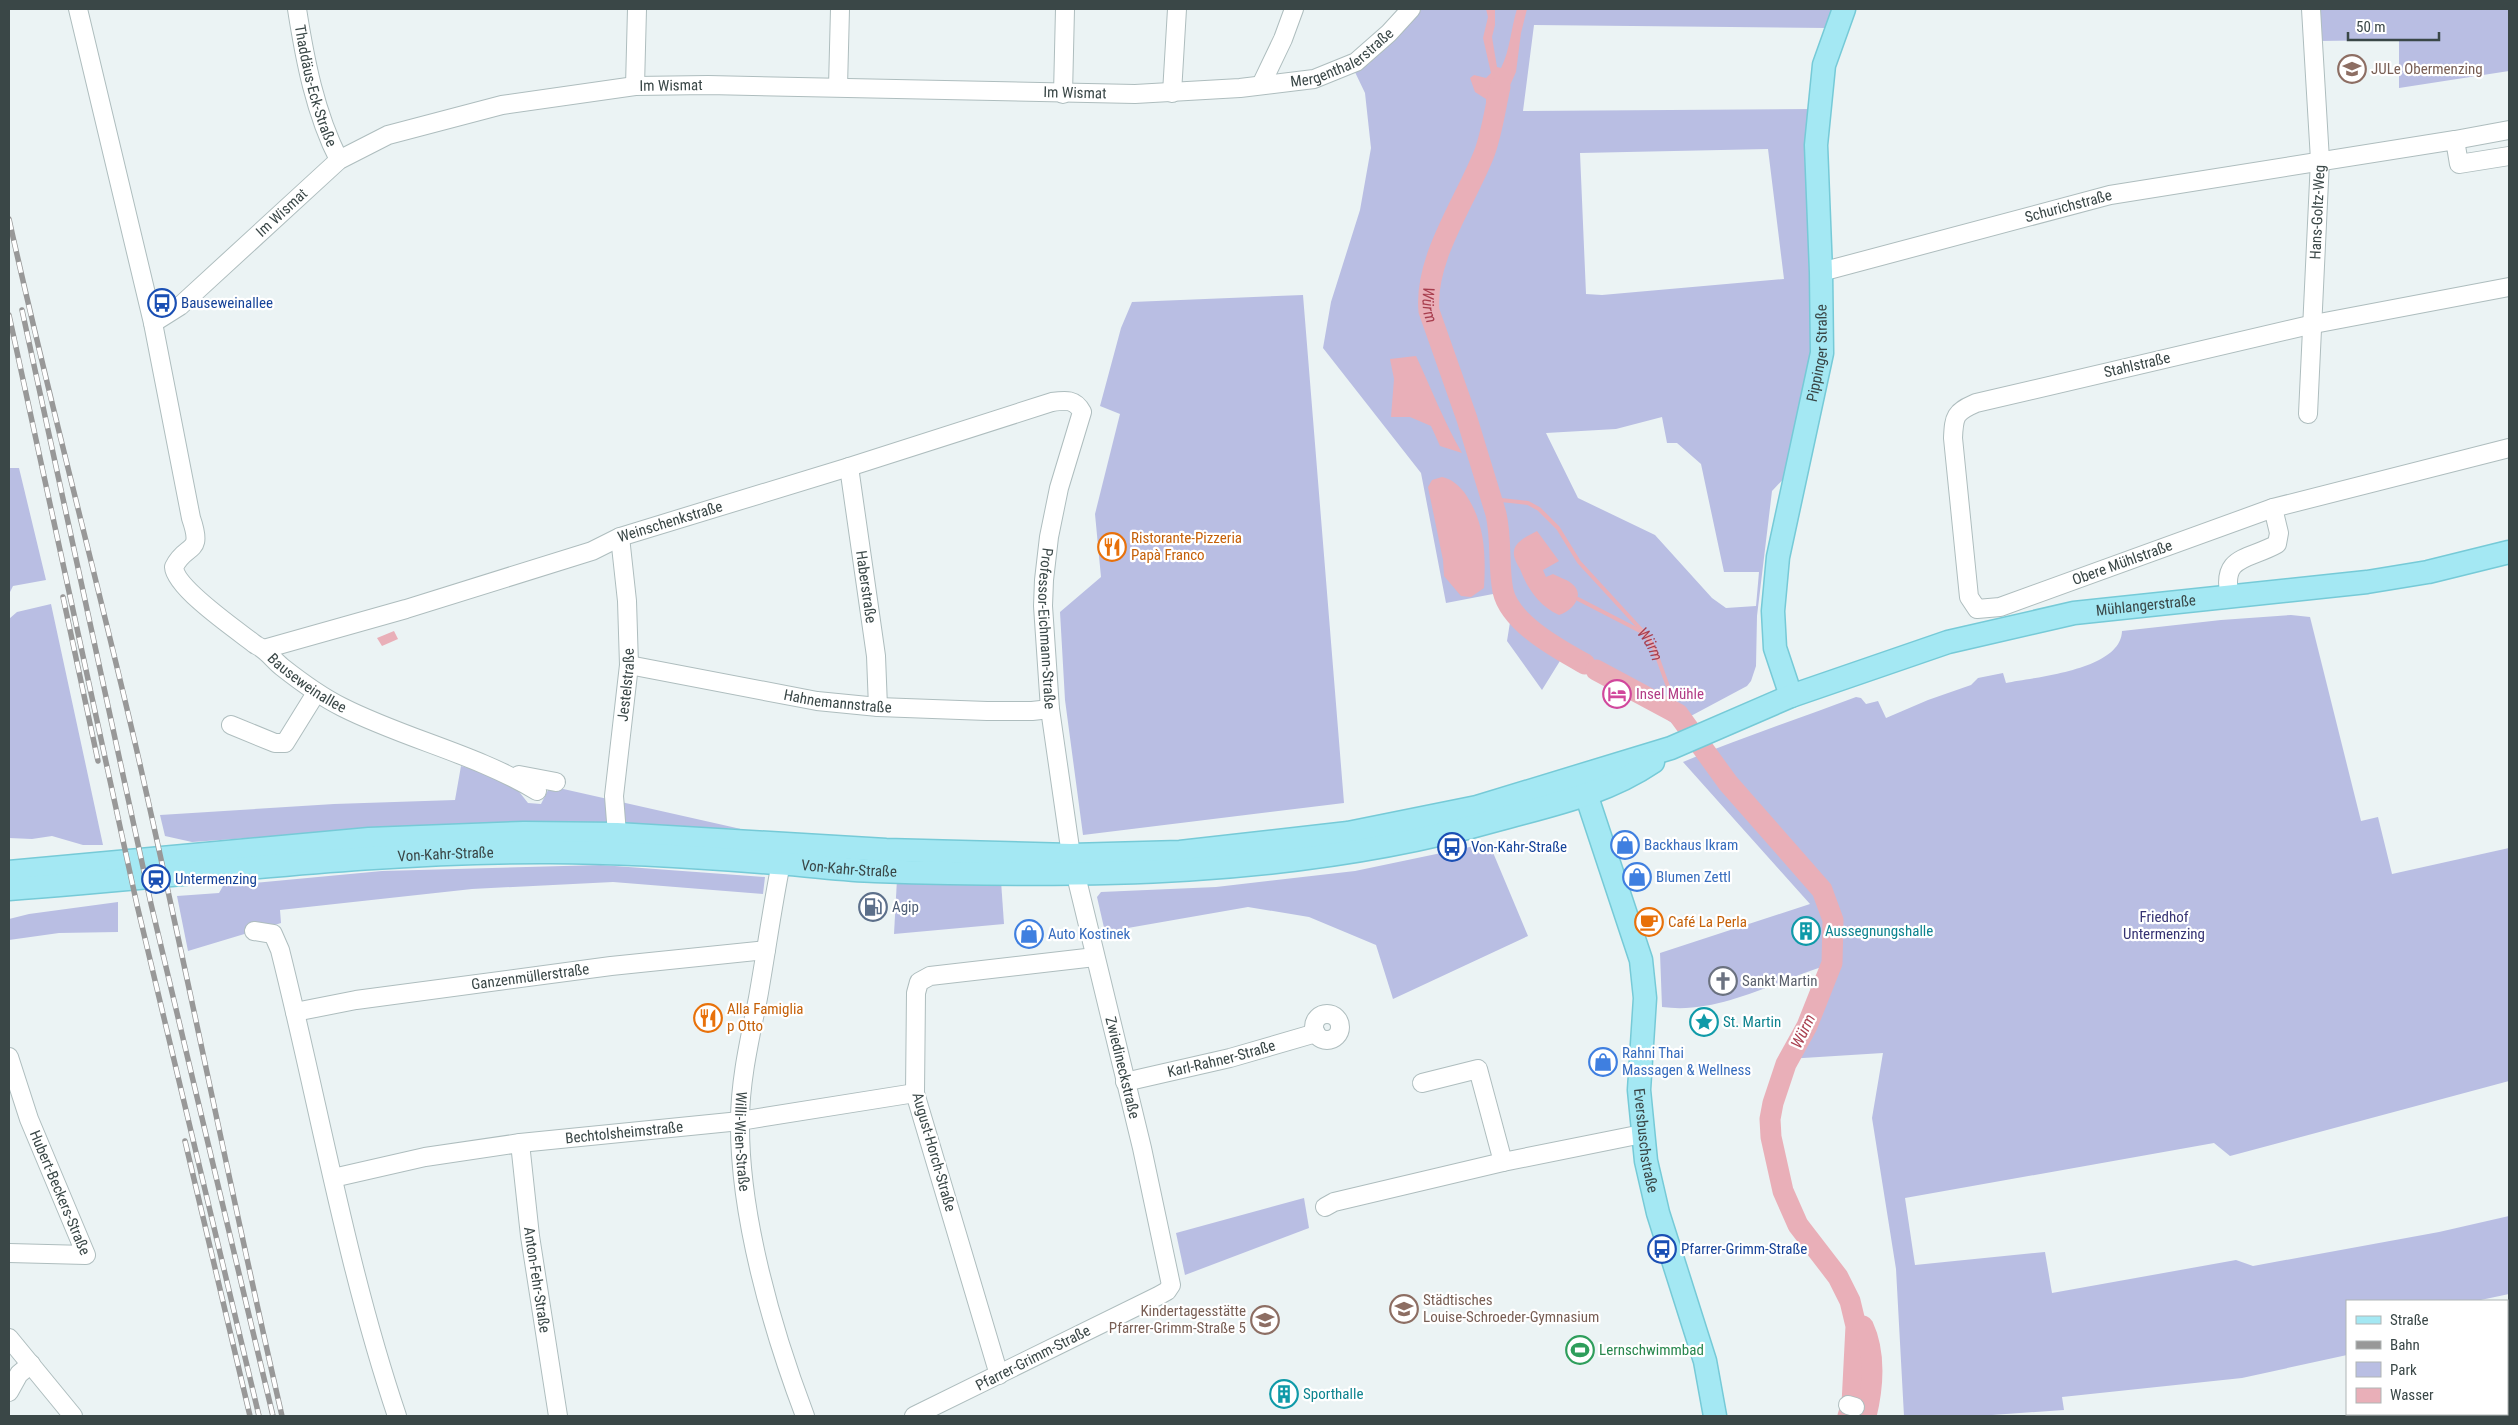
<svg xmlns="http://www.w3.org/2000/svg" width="2518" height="1425" font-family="'Roboto Condensed',sans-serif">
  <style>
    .green { fill: #b9bee3; fill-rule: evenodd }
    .water { fill: #e9afb8 }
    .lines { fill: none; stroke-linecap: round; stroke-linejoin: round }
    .stream { stroke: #e9afb8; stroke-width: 4 }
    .river { stroke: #e9afb8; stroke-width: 21 }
    .minor-casing { stroke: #aebdbe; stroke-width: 20 }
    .major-casing { stroke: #76cad7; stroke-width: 25 }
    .minor { stroke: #fff; stroke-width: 18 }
    .major { stroke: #a4e8f3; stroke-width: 22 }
    .rail-casing { stroke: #989898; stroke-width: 5.5 }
    .rail { stroke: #fff; stroke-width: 4; stroke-dasharray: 11; stroke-linecap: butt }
    .labels { text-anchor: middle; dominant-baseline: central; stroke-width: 4.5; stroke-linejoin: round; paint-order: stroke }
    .street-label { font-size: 15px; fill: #3a4747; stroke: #fff }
    .education-label { font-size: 15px; fill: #785e54; stroke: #fff; text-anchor: start }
    .transit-label { font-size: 15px; fill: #164399; stroke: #fff; text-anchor: start }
    .food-label { font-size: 15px; fill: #c56008; stroke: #fff; text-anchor: start }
    .hotel-label { font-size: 15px; fill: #b23c85; stroke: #fff; text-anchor: start }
    .shop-label { font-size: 15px; fill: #366cbe; stroke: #fff; text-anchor: start }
    .service-label { font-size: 15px; fill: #4e5e75; stroke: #fff; text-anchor: start }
    .park-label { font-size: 15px; fill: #363373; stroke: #fff }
    .culture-label { font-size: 15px; fill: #0d838f; stroke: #fff; text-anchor: start }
    .worship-label { font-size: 15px; fill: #5b616d; stroke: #fff; text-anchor: start }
    .leisure-label { font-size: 15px; fill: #27864d; stroke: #fff; text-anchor: start }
    .water-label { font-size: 16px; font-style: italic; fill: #a83e4e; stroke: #fff }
  </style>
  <rect width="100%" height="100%" fill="#ebf3f4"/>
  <g class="green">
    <path d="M1415 9H1837L1827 28 1534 25 1523 111 1812 109 1817 336 1788 474 1772 491 1757 616 1756 666 1751 681 1747 686 1674 725 1639 696 1563 656 1542 690 1507 641 1511 616 1493 594 1446 603 1421 473 1323 348 1331 302 1360 210 1371 148 1365 93 1354 70ZM1768 149 1784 279 1602 295 1586 294 1580 153ZM1662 417 1667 443H1677L1701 464 1724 572H1759L1756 606 1726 608 1712 598 1655 535 1578 498 1546 433 1616 429Z"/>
    <path d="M2316 9H2509V71L2399 88V40L2317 41Z"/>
    <path d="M1303 295 1344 803 1083 835 1065 700 1060 612 1101 577 1095 514 1120 414 1100 406 1121 328 1132 302Z"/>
    <path d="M9 468H19L46 580 13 586 9 594Z"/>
    <path d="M51 604 103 845H83L52 836 32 839 9 838V619L17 612Z"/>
    <path d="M2291 615 2310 617 2361 821 2378 817 2392 874 2509 848V1081L2230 1156 2214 1143 1905 1198 1915 1265 2045 1252 2052 1293 2236 1260 2253 1266 2439 1232 2509 1216V1294L2476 1301H2347V1355L2242 1378 2062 1397 2064 1410 1978 1416H1904L1896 1269 1872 1118 1883 1053 1787 1059 1832 964C1777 979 1722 1015 1662 1007L1660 953 1810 904 1683 762C1740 738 1798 719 1856 697L1861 698 1866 704 1878 701 1886 718 1928 700 1971 685 1978 678 2003 673 2006 683C2036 677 2121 670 2122 631L2221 620Z"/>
    <path d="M461 766 509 779 528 803 541 804 550 786 741 829 545 823 364 830 192 842 165 836 160 815 334 804 455 800Z"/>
    <path d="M1489 843 1528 936 1393 999 1376 945 1309 917 1248 907 1105 932 1097 897 1101 892 1216 887 1355 871Z"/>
    <path d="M601 865 765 877 763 894 613 882 472 889 280 910 281 923 188 951 177 896 219 893 223 886 382 871Z"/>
    <path d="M897 879 1001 881 1004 924 894 934Z"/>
    <path d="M118 902V932L59 933 9 940V919L29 914Z"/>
    <path d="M1304 1198 1309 1228 1185 1275 1176 1233Z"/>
    <path d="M2509 1358V1415L2372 1416V1414H2507V1359Z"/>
  </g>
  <g class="water">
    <path d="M1486 9H1495V25L1492 37 1497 67 1501 68C1510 51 1511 28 1517 9H1527L1521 33 1516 72 1507 92 1501 117 1486 112V99L1475 92 1470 78 1474 75 1486 78 1491 73 1483 38 1488 17Z"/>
    <path d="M1416 356C1431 388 1444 422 1462 453L1440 446 1431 426 1410 417H1391L1394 379 1390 359Z"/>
    <path d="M1442 477C1452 479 1458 485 1464 492 1485 521 1486 554 1484 588L1471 597 1461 596 1444 576 1443 560 1428 487 1432 480Z"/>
    <path d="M1537 531 1559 561 1543 570 1546 577 1553 574C1558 577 1566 579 1571 583 1587 595 1572 611 1559 615 1539 606 1527 588 1520 569 1517 564 1513 557 1514 551 1515 541 1530 535 1537 531Z"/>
    <path d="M394 631 398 639 382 646 377 638Z"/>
  </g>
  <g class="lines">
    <g class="stream">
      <path id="s1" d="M1492 499 1528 503 1539 509 1558 528 1579 562 1647 636 1654 648 1678 714"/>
      <path d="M1578 599 1642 632"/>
    </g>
    <g class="river">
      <path id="s2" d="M1500 87C1495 109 1492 133 1484 154 1465 202 1424 259 1429 311L1467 419 1496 514C1502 540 1498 567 1503 591 1510 623 1558 649 1585 664"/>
      <path d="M1596 670 1678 714 1728 783 1822 890 1833 920 1832 963 1807 1026 1786 1064 1773 1103 1770 1119 1771 1137 1783 1191 1798 1225 1838 1277 1850 1301 1856 1326 1852 1404 1848 1416"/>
      <path d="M1863 1326C1876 1354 1873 1387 1866 1416"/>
    </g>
    <defs>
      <g id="minor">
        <path id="s3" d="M78 9 153 323 191 518C204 556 186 542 174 567 175 588 238 631 256 645 267 650 272 659 282 667 301 682 320 696 342 707 405 739 476 754 537 791"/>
        <path id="s4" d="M297 9C305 60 315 113 339 160"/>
        <path d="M1261 85 1283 39 1294 9"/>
        <path d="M635 86 637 9"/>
        <path d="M838 87 840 9"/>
        <path d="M1172 93 1177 9"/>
        <path d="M1063 94 1065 9"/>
        <path d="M2455 140 2509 130"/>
        <path id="s5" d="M1821 272 2110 195 2455 140 2459 164 2509 156"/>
        <path id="s6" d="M2509 287 2314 324 1976 403C1955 412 1954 416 1953 438L1969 597 1977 609 2000 607 2273 508 2509 448"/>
        <path id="s7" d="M153 323 180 306 339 160 388 135 502 105 635 86 708 85 1135 94 1240 88 1314 79 1356 62 1389 33 1411 9"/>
        <path id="s8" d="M2308 414 2320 160 2311 9"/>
        <path id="s9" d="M849 467 876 656 878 707"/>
        <path d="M2230 597C2220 555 2249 560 2277 544L2279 533 2273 508"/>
        <path id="s10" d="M264 649 406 609 592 551 620 537 849 467 1052 402C1066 400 1075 399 1082 412L1059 488 1049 537 1044 580 1043 606 1050 709 1071 855 1142 1148 1171 1285 1167 1291 1158 1296 914 1416"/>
        <path id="s11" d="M629 665 817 701 878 707 987 711H1032L1050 709"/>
        <path d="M231 725 275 743H285L316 693"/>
        <path d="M519 775 556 782"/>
        <path id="s12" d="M617 834 614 796 629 665 627 601 620 537"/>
        <path id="s13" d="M781 863C772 908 766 953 758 998 750 1038 740 1080 740 1121 739 1215 772 1329 805 1416"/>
        <path d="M254 931 273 934 280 950C319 1105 346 1265 397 1416"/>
        <path id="s14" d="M295 1012 356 1000 611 966 766 950"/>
        <circle cx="1327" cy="1027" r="13"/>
        <path id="s15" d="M9 1057 29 1119 86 1255 9 1253"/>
        <path id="s16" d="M1125 1082 1230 1058 1316 1033"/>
        <path d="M1422 1083 1478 1069 1503 1162"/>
        <path id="s17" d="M520 1143 530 1236 558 1416"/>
        <path id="s18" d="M333 1178 425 1157 520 1143 740 1121 915 1093"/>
        <path d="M1325 1207 1334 1202 1503 1162 1642 1134"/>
        <path d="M9 1338 73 1416"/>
        <path d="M999 1375 915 1093 916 993 919 982 930 976 1095 957"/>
        <path d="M9 1392 19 1374 31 1364"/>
        <path d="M1848 1405 1855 1407"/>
      </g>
      <g id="major">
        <path id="s19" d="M1791 696 1775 648 1773 611 1778 557 1822 353 1821 272 1816 145 1824 65 1844 9"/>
        <path id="s20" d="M1582 782 1641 960 1645 998 1639 1090 1646 1161 1658 1213 1705 1361 1715 1416"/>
        <path id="s21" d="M9 872 369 839 524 833 617 834 886 850 1071 855 1180 852 1348 833 1477 807 1671 748 1791 696 1948 642 2074 613 2367 582 2428 572 2509 552"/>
        <path id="s22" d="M9 889C189 876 369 851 550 852 626 852 700 857 775 863 809 865 842 870 875 871 1083 878 1296 877 1497 820 1551 805 1606 794 1653 762"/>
      </g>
    </defs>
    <use href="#minor" class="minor-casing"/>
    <use href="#major" class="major-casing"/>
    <use href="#minor" class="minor"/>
    <use href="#major" class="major"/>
    <defs>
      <g id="rail">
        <path d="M9 219C48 396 95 571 136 747 187 970 231 1194 282 1416"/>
        <path d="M22 310 151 904 273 1416"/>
        <path d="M9 315 137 905 259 1416"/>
        <path d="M63 597 98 761"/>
        <path d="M185 1141 250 1416"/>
      </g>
    </defs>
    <use href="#rail" class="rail-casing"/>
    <use href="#rail" class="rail"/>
  </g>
  <defs>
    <symbol id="school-ring" viewBox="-11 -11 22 22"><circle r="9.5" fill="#fff" stroke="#8d6e63" stroke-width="1.5"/><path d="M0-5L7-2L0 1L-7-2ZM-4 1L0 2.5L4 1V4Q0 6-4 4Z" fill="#8d6e63"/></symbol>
    <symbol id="bus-ring" viewBox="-11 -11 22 22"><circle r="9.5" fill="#fff" stroke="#1a4fb4" stroke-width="1.5"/><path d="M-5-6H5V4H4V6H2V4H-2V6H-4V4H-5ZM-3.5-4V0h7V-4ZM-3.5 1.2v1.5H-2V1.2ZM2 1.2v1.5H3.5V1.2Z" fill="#1a4fb4"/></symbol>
    <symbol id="restaurant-ring" viewBox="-11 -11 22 22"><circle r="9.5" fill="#fff" stroke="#e8710a" stroke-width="1.5"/><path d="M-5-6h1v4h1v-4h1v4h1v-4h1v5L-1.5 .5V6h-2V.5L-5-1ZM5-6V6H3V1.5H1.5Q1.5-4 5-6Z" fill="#e8710a"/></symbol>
    <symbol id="hotel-ring" viewBox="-11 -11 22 22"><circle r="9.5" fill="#fff" stroke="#d1479c" stroke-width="1.5"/><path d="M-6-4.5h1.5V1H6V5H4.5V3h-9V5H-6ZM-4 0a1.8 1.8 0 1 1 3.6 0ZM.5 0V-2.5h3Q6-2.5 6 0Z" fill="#d1479c"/></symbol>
    <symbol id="shop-ring" viewBox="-11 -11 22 22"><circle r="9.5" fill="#fff" stroke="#3f7fe0" stroke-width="1.5"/><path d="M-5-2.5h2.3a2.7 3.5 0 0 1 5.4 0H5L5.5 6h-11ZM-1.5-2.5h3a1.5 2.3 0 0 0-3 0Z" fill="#3f7fe0"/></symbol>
    <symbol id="station-ring" viewBox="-11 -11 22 22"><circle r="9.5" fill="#fff" stroke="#1a4fb4" stroke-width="1.5"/><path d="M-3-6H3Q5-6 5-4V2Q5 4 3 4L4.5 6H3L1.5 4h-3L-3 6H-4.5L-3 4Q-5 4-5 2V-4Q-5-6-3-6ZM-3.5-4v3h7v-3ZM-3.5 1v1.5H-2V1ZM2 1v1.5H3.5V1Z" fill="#1a4fb4"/></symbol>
    <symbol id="fuel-ring" viewBox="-11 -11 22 22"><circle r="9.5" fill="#fff" stroke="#5c6f8a" stroke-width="1.5"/><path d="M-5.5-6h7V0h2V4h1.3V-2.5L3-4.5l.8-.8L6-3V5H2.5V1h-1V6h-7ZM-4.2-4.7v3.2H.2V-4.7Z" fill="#5c6f8a"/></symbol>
    <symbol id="cafe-ring" viewBox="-11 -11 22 22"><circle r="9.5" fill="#fff" stroke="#e8710a" stroke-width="1.5"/><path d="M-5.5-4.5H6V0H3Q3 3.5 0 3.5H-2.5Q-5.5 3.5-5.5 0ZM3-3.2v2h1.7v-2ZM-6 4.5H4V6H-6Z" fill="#e8710a"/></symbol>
    <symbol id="building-ring" viewBox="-11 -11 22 22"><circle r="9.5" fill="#fff" stroke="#0f9aa8" stroke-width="1.5"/><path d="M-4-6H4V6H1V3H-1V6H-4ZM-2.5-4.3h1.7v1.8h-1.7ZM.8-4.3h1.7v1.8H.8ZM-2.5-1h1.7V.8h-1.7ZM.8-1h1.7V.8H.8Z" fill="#0f9aa8"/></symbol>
    <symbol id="church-ring" viewBox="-11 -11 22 22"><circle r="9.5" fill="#fff" stroke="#6b7280" stroke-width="1.5"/><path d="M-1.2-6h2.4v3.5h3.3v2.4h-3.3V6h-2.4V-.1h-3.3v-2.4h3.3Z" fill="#6b7280"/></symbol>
    <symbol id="sight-ring" viewBox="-11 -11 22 22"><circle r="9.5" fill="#fff" stroke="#0f9aa8" stroke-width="1.5"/><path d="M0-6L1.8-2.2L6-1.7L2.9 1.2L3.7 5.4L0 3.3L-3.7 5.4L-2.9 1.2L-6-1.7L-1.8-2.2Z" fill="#0f9aa8"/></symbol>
    <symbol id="stadium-ring" viewBox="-11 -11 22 22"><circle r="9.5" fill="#fff" stroke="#2e9e5b" stroke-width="1.5"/><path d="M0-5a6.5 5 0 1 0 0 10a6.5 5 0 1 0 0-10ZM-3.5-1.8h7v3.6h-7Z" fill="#2e9e5b"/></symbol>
  </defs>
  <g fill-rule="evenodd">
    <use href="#school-ring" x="2336" y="53" width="32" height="32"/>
    <use href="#bus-ring" x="146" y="287" width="32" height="32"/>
    <use href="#restaurant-ring" x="1096" y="531" width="32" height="32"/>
    <use href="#hotel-ring" x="1601" y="678" width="32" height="32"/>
    <use href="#shop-ring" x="1609" y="829" width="32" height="32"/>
    <use href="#bus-ring" x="1436" y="831" width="32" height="32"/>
    <use href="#shop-ring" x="1621" y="861" width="32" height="32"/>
    <use href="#station-ring" x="140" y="863" width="32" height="32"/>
    <use href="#fuel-ring" x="857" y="891" width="32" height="32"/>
    <use href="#cafe-ring" x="1633" y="906" width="32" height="32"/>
    <use href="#building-ring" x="1790" y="915" width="32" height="32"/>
    <use href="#shop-ring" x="1013" y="918" width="32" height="32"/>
    <use href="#church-ring" x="1707" y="965" width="32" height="32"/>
    <use href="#restaurant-ring" x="692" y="1002" width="32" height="32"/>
    <use href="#sight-ring" x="1688" y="1006" width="32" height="32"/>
    <use href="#shop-ring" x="1587" y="1046" width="32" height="32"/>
    <use href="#bus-ring" x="1646" y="1233" width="32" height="32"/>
    <use href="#school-ring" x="1388" y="1293" width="32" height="32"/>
    <use href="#school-ring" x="1249" y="1304" width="32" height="32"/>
    <use href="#stadium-ring" x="1564" y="1334" width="32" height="32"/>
    <use href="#building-ring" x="1268" y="1378" width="32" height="32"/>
  </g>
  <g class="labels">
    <g class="street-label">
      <text stroke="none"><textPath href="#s7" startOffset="1269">Mergenthalerstraße</textPath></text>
      <text stroke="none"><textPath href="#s4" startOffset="79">Thaddäus-Eck-Straße</textPath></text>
      <text stroke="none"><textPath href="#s7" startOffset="591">Im Wismat</textPath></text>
      <text stroke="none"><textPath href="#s7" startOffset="995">Im Wismat</textPath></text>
      <text stroke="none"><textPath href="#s5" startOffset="256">Schurichstraße</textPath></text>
      <text stroke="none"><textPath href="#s8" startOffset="202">Hans-Goltz-Weg</textPath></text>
      <text stroke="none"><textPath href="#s7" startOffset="170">Im Wismat</textPath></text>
      <text stroke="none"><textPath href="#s19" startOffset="350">Pippinger Straße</textPath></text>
      <text transform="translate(2137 365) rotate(-13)">Stahlstraße</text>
      <text stroke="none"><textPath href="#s10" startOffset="426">Weinschenkstraße</textPath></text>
      <text stroke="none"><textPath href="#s6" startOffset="919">Obere Mühlstraße</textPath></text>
      <text stroke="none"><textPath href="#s9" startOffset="121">Haberstraße</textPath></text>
      <text stroke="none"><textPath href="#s21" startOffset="2175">Mühlangerstraße</textPath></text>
      <text stroke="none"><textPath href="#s10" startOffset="1082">Professor-Eichmann-Straße</textPath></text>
      <text stroke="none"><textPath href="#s3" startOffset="758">Bauseweinallee</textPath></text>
      <text stroke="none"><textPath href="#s12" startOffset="150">Jestelstraße</textPath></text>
      <text stroke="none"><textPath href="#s11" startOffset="212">Hahnemannstraße</textPath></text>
      <text stroke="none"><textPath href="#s22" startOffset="438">Von-Kahr-Straße</textPath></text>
      <text stroke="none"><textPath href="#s22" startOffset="842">Von-Kahr-Straße</textPath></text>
      <text stroke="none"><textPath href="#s14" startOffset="238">Ganzenmüllerstraße</textPath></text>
      <text stroke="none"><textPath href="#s16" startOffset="99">Karl-Rahner-Straße</textPath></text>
      <text stroke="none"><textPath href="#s10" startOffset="1529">Zwiedineckstraße</textPath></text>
      <text stroke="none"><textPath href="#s18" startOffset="295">Bechtolsheimstraße</textPath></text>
      <text stroke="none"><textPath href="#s20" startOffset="369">Eversbuschstraße</textPath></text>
      <text stroke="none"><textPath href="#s13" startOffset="282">Willi-Wien-Straße</textPath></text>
      <text transform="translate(934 1152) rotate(74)">August-Horch-Straße</text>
      <text stroke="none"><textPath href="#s15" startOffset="145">Hubert-Beckers-Straße</textPath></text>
      <text stroke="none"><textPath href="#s17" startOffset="138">Anton-Fehr-Straße</textPath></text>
      <text transform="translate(1033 1358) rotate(-27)">Pfarrer-Grimm-Straße</text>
    </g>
    <g class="education-label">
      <text x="2371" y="69">JULe Obermenzing</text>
      <text x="1423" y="1300">Städtisches<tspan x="1423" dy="17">Louise-Schroeder-Gymnasium</tspan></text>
      <text x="1246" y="1311" text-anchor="end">Kindertagesstätte<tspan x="1246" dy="17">Pfarrer-Grimm-Straße 5</tspan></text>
    </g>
    <g class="transit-label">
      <text x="181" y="303">Bauseweinallee</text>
      <text x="1471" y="847">Von-Kahr-Straße</text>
      <text x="175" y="879">Untermenzing</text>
      <text x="1681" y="1249">Pfarrer-Grimm-Straße</text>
    </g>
    <g class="food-label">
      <text x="1131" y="538">Ristorante-Pizzeria<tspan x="1131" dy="17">Papà Franco</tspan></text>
      <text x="1668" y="922">Café La Perla</text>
      <text x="727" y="1009">Alla Famiglia<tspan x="727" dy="17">p Otto</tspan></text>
    </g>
    <g class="hotel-label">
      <text x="1636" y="694">Insel Mühle</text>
    </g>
    <g class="shop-label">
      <text x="1644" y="845">Backhaus Ikram</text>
      <text x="1656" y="877">Blumen Zettl</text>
      <text x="1048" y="934">Auto Kostinek</text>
      <text x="1622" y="1053">Rahni Thai<tspan x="1622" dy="17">Massagen &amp; Wellness</tspan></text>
    </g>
    <g class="service-label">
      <text x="892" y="907">Agip</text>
    </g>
    <g class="park-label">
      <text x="2164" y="917">Friedhof<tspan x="2164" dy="17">Untermenzing</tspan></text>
    </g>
    <g class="culture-label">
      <text x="1825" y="931">Aussegnungshalle</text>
      <text x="1723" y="1022">St. Martin</text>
      <text x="1303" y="1394">Sporthalle</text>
    </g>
    <g class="worship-label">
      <text x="1742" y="981">Sankt Martin</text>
    </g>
    <g class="leisure-label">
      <text x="1599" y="1350">Lernschwimmbad</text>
    </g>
    <g class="water-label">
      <text stroke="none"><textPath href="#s2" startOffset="231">Würm</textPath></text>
      <text stroke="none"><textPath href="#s1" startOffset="225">Würm</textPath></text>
      <text transform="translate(1803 1031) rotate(-64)">Würm</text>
    </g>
  </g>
  <rect width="2518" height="1425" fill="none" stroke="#3a4747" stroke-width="20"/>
  <rect x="2346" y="1300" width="162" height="115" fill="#ffffff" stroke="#b0b5b5"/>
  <rect x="2356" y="1316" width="25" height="8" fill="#a4e8f3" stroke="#b0b5b5"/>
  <text x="2390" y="1325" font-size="15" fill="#3a4747">Straße</text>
  <rect x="2356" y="1341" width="25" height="8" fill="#989898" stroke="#b0b5b5"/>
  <text x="2390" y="1350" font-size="15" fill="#3a4747">Bahn</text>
  <rect x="2356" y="1362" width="25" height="15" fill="#b9bee3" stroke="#b0b5b5"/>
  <text x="2390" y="1375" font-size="15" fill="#3a4747">Park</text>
  <rect x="2356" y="1388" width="25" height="15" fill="#e9afb8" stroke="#b0b5b5"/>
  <text x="2390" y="1400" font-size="15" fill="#3a4747">Wasser</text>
  <path d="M2348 32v8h91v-8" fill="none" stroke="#3a4747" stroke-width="2.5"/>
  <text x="2356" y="32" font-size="15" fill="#3a4747" stroke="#ffffff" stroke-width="4" paint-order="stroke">50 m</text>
</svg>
